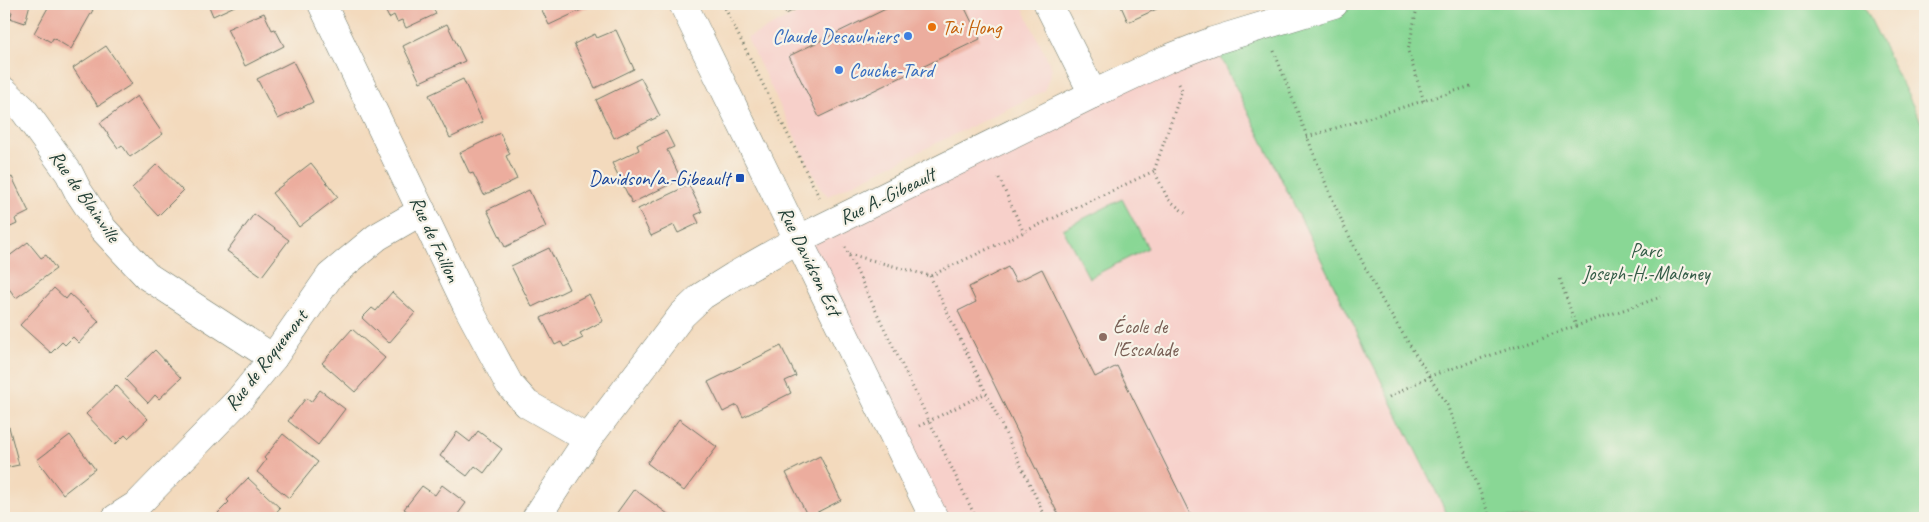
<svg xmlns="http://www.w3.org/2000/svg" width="1929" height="522" font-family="Caveat,sans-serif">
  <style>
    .built { fill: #f7d0ca }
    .green { fill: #89d795; stroke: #548a64 }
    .building { fill: #ecad9e }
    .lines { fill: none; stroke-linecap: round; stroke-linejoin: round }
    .minor-casing { stroke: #697464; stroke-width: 29 }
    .path { stroke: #697464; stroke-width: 3; stroke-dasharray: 1 4; stroke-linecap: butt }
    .minor { stroke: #fff; stroke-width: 28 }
    .food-dot { fill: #e8710a; stroke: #f7f3e8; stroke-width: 2 }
    .shop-dot { fill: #3f7fe0; stroke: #f7f3e8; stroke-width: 2 }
    .transit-dot { fill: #1a4fb4; stroke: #f7f3e8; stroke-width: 2 }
    .education-dot { fill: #8d6e63; stroke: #f7f3e8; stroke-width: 2 }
    .labels { text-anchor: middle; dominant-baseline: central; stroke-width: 4.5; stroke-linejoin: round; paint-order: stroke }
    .food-label { font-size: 20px; fill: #c56008; stroke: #f7f3e8; text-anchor: start }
    .shop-label { font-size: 20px; fill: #366cbe; stroke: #f7f3e8; text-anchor: end }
    .transit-label { font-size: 20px; fill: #164399; stroke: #f7f3e8; text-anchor: end }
    .street-label { font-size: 20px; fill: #1f3d34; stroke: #f7f3e8 }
    .park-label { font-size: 20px; fill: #345c47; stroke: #f7f3e8 }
    .education-label { font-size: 20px; fill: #785e54; stroke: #f7f3e8; text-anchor: start }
  </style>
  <rect width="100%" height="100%" fill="#f7f3e8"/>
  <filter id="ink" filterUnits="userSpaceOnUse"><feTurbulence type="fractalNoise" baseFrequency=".02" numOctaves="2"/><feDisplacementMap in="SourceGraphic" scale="10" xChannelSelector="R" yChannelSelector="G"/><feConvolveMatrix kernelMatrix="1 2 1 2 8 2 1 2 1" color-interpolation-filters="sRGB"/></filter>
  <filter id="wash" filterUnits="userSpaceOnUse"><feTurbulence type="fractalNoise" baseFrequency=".0096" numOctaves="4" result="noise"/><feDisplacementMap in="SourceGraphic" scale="20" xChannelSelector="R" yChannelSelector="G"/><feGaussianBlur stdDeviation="1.12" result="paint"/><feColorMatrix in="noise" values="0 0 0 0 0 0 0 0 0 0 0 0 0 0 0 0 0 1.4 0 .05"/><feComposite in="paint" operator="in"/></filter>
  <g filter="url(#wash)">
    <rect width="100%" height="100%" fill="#f3dabd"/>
    <g class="built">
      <path d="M817 4H1021L1052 69 1044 91 828 196 820 188 747 38Z"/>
      <path d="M1213 41 1449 518H934L799 239Z"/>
    </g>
    <g class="green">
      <path d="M1334 4H1863L1925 130V518H1449L1213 41Z"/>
      <path d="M1122 199 1148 248 1089 278 1063 229Z"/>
    </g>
    <g id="blocks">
      <g class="building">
        <path d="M4 4H30L25 23 10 18 12 12 4 10Z"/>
        <path d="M50 4H82L93 10 71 49 53 38 51 42 34 33Z"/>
        <path d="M208 4H239L213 16Z"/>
        <path d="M382 4H431L436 14 406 28 402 20 397 22 394 15 389 18Z"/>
        <path d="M539 4H594L549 25Z"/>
        <path d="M781 4H806L786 14Z"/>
        <path d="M896 4H963L980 39 819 117 789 56Z"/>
        <path d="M1120 4H1159L1161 7 1128 22Z"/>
        <path d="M264 13 272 30 275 29 284 46 245 66 227 29Z"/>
        <path d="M447 24 465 61 420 82 403 46Z"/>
        <path d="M616 30 634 69 595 88 574 44 595 34 597 38Z"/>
        <path d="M106 46 132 84 98 106 73 68Z"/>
        <path d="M293 61 313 102 278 119 257 79Z"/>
        <path d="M641 78 660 116 614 138 596 100Z"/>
        <path d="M463 79 483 122 450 138 429 95Z"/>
        <path d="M137 96 163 134 130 157 122 145 118 148 100 123Z"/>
        <path d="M666 131 674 147 667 150 681 179 632 203 612 163 639 150 637 145Z"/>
        <path d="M500 133 510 154 506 156 517 179 484 195 473 173 470 174 460 153Z"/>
        <path d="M311 163 338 197 299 227 272 193Z"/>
        <path d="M157 164 183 191 158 216 132 188Z"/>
        <path d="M12 177 29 212 15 219 17 224 4 230V181Z"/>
        <path d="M689 185 702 212 695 215 699 223 678 233 674 225 651 236 638 209Z"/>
        <path d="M529 190 546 227 505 247 487 210Z"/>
        <path d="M254 214 289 240 262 276 227 251Z"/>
        <path d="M28 242 41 258 46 255 56 269 16 298 4 282V260Z"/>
        <path d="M549 248 569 289 532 307 511 266Z"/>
        <path d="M1008 267 1016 282 1042 269 1095 377 1117 366 1192 518H1060L958 311 976 302 969 287Z"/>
        <path d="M54 288 66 299 70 294 99 321 79 343 73 337 65 345 62 342 51 353 20 325Z"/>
        <path d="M392 292 415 313 389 343 362 318 372 308 376 311Z"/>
        <path d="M589 294 603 321 580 333 583 338 564 347 561 342 555 345 541 318Z"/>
        <path d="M352 329 385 358 355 392 322 363Z"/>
        <path d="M781 346 796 376 785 381 791 393 743 417 737 405 723 412 708 382Z"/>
        <path d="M155 350 181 378 159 399 155 395 148 403 125 379Z"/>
        <path d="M116 385 148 419 128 438 125 435 115 445 86 414Z"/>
        <path d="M320 390 345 409 318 445 288 421 306 398 311 402Z"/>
        <path d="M679 419 717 447 684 491 647 463Z"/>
        <path d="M9 427 19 465 4 468V428Z"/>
        <path d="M478 431 502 449 484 473 475 466 467 476 440 456 457 432 470 442Z"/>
        <path d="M283 434 318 462 289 498 257 472 266 460 264 458Z"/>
        <path d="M70 435 95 469 63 494 37 460Z"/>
        <path d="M820 456 841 500 808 517 786 473Z"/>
        <path d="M248 478 280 508 271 518H224L218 513 229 502 227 500Z"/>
        <path d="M442 485 466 503 455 518H417L404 509 422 486 435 495Z"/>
        <path d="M634 489 672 517 671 518H613Z"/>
      </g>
    </g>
  </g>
  <g filter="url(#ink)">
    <use href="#blocks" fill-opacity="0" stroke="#697464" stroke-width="1"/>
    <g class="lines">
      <defs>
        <g id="minor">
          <path d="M322 4 466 304 509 384 527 404 588 439"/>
          <path d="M683 4 934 518"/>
          <path d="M1048 4 1093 94"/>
          <path d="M4 91 23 109 69 173 78 191 103 229 147 276 273 358"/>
          <path d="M116 518 138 504 239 400 273 358 330 276 377 237 422 211"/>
          <path d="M536 518 588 439 682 315 702 296 734 276 799 239 1093 94 1167 59 1213 41 1334 4"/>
        </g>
      </defs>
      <use href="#minor" class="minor-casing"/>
      <g class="path">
        <path d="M723 4 820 199"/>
        <path d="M1417 8 1408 51 1424 101"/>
        <path d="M1274 51 1320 170 1344 226 1383 302 1447 405 1490 518"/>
        <path d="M1179 84 1182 90 1154 171 1168 199 1185 213"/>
        <path d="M1307 137 1471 86"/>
        <path d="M999 178 1024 233"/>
        <path d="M845 247 976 518"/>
        <path d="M849 254 930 276 1154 171"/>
        <path d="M930 276 1046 518"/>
        <path d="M1560 279 1576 326"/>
        <path d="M1389 397 1430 376 1661 297"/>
        <path d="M919 426 986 393"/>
      </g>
      <use href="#minor" class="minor"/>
    </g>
  </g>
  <circle class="food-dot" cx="932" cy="27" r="5"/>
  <g class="shop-dot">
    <circle cx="908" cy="36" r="5"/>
    <circle cx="839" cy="70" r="5"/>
  </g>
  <rect class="transit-dot" x="735" y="173" width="10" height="10" rx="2.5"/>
  <circle class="education-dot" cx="1103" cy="337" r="5"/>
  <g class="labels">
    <g class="food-label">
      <text x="942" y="27">Tai Hong</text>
    </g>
    <g class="shop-label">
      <text x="898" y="36">Claude Desaulniers</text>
      <text x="849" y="70" text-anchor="start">Couche-Tard</text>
    </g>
    <g class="transit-label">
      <text x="730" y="178">Davidson/a.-Gibeault</text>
    </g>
    <g class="street-label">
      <text transform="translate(85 196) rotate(55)">Rue de Blainville</text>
      <text transform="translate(887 196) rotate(-26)">Rue A.-Gibeault</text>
      <text transform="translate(435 239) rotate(65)">Rue de Faillon</text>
      <text transform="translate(810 261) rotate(64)">Rue Davidson Est</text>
      <text transform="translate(266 360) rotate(-52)">Rue de Roquemont</text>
    </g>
    <g class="park-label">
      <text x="1646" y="250">Parc<tspan x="1646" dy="23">Joseph-H.-Maloney</tspan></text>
    </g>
    <g class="education-label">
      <text x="1113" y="326">École de<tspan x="1113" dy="23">l'Escalade</tspan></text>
    </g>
  </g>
  <rect width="1929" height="522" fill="none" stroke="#f7f3e8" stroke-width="20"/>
</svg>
